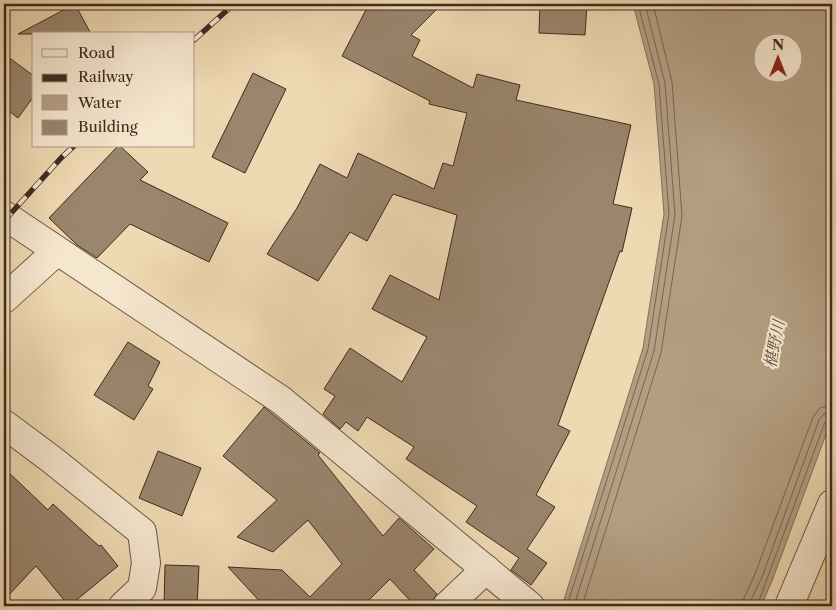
<svg xmlns="http://www.w3.org/2000/svg" width="836" height="610" font-family="'Libre Caslon Text','Noto Serif JP',serif">
  <style>
    .water { fill: #b39e81; stroke: #84705b; fill-rule: evenodd }
    .lines { fill: none; stroke-linecap: round; stroke-linejoin: round }
    .shore { stroke: #786451; stroke-width: 1 }
    .building { fill: #9a856d; stroke: #3e2b21 }
    .minor-casing { stroke: #6a5646; stroke-width: 30 }
    .minor { stroke: #f5e6ce; stroke-width: 28 }
    .rail-casing { stroke: #3e2b21; stroke-width: 5.5 }
    .rail { stroke: #f5e6ce; stroke-width: 4; stroke-dasharray: 11; stroke-linecap: butt }
    .labels { text-anchor: middle; dominant-baseline: central; stroke-width: 4.5; stroke-linejoin: round; paint-order: stroke }
    .water-label { font-size: 16px; font-style: italic; fill: #5b4839; stroke: #f5e6ce }
  </style>
  <rect width="100%" height="100%" fill="#efd9b3"/>
  <filter id="stains"><feTurbulence type="fractalNoise" baseFrequency=".004" numOctaves="4"/><feColorMatrix values="0 0 0 0 .2 0 0 0 0 .09 0 0 0 0 .02 0 0 0 .5 -.17"/></filter>
  <radialGradient id="worn" r=".72"><stop offset=".6" stop-color="#630" stop-opacity="0"/><stop offset="1" stop-color="#630" stop-opacity=".3"/></radialGradient>
  <path class="water" d="M633 4H832V418L772 581 761 606H562L643 348 664 214 654 84ZM764 42H794V72H764Z"/>
  <g class="lines">
    <g class="shore">
      <path d="M567 606 648 349 669 214 659 84 638 4"/>
      <path d="M574 606 654 351 675 215 665 83 645 4"/>
      <path d="M582 606 661 353 682 216 672 82 653 4"/>
      <path d="M743 606 744 598 755 574 813 417 820 408 832 405"/>
      <path d="M750 606 751 600 762 577 819 420 824 414 832 412"/>
      <path d="M757 606 825 422 828 419H832"/>
    </g>
  </g>
  <g class="building">
    <path d="M75 4 91 34H18Z"/>
    <path d="M369 4H442L411 35 420 40 412 56 473 88 477 74 520 85 516 100 631 125 613 204 632 208 622 252 620 251 558 425 570 431 536 495 555 507 527 549 547 563 531 585 511 570 519 558 466 522 477 506 406 459 414 447 367 417 358 431 346 422 340 429 323 414 335 396 324 389 350 348 402 382 427 337 372 309 390 275 439 300 457 215 393 194 367 241 350 232 318 281 267 254 297 208 320 164 347 178 358 153 434 189 443 163 453 166 467 113 429 104 430 101 342 56Z"/>
    <path d="M540 4H587L585 35 539 33Z"/>
    <path d="M4 54 34 76V96L18 118 4 107Z"/>
    <path d="M253 73 286 89 245 173 212 157Z"/>
    <path d="M118 146H120L148 172 140 180 228 223 209 262 130 224 97 258 77 245 49 218Z"/>
    <path d="M128 342 160 362 148 386 153 389 134 420 94 395Z"/>
    <path d="M264 407 320 453 318 455 383 536 399 518 434 549 414 570 437 594 432 601V606H415L390 579 363 606H264L228 567 282 570 310 597 342 564 308 520 273 552 237 537 277 500 223 456Z"/>
    <path d="M158 451 201 468 182 516 139 498Z"/>
    <path d="M4 468 48 510 53 504 99 546 101 545 118 566 69 606 36 566 4 600Z"/>
    <path d="M165 565 199 566 197 606H164Z"/>
  </g>
  <g class="lines">
    <defs>
      <g id="minor">
        <path d="M4 215 281 400 530 606"/>
        <path d="M4 299 57 251"/>
        <path d="M4 424 51 459 142 532 146 563 142 588 123 606"/>
        <path d="M447 606 486 569"/>
        <path d="M789 606 832 504"/>
      </g>
    </defs>
    <use href="#minor" class="minor-casing"/>
    <use href="#minor" class="minor"/>
    <defs>
      <g id="rail">
        <path d="M194 40 234 4"/>
        <path d="M4 221 61 158 74 146"/>
      </g>
    </defs>
    <use href="#rail" class="rail-casing"/>
    <use href="#rail" class="rail"/>
  </g>
  <g class="labels">
    <g class="water-label">
      <text transform="translate(774 344) rotate(-79)">椹野川</text>
    </g>
  </g>
  <rect width="836" height="610" fill="none" stroke="#efd9b3" stroke-width="20"/>
  <rect x="5" y="5" width="826" height="600" fill="none" stroke="#3e2b21" stroke-width="2.5"/>
  <rect x="10" y="10" width="816" height="590" fill="none" stroke="#3e2b21"/>
  <rect x="32" y="32" width="162" height="115" fill="#f5e6ce" stroke="#ac9b89"/>
  <rect x="42" y="49" width="25" height="8" fill="#f5e6ce" stroke="#ac9b89"/>
  <text x="78" y="58" font-size="15" fill="#3e2b21">Road</text>
  <rect x="42" y="74" width="25" height="8" fill="#3e2b21" stroke="#ac9b89"/>
  <text x="78" y="82" font-size="15" fill="#3e2b21">Railway</text>
  <rect x="42" y="95" width="25" height="15" fill="#b39e81" stroke="#ac9b89"/>
  <text x="78" y="108" font-size="15" fill="#3e2b21">Water</text>
  <rect x="42" y="120" width="25" height="15" fill="#9a856d" stroke="#ac9b89"/>
  <text x="78" y="132" font-size="15" fill="#3e2b21">Building</text>
  <g transform="translate(778 58)"><circle r="24" fill="#f5e6ce" stroke="#ac9b89"/>
  <path d="M0-4L9 19L0 12L-9 19Z" fill="#8f2418"/>
  <text y="-8" font-size="14" font-weight="bold" text-anchor="middle" fill="#3e2b21">N</text>
  </g>
  <rect width="100%" height="100%" filter="url(#stains)"/>
  <rect width="100%" height="100%" fill="url(#worn)"/>
</svg>
